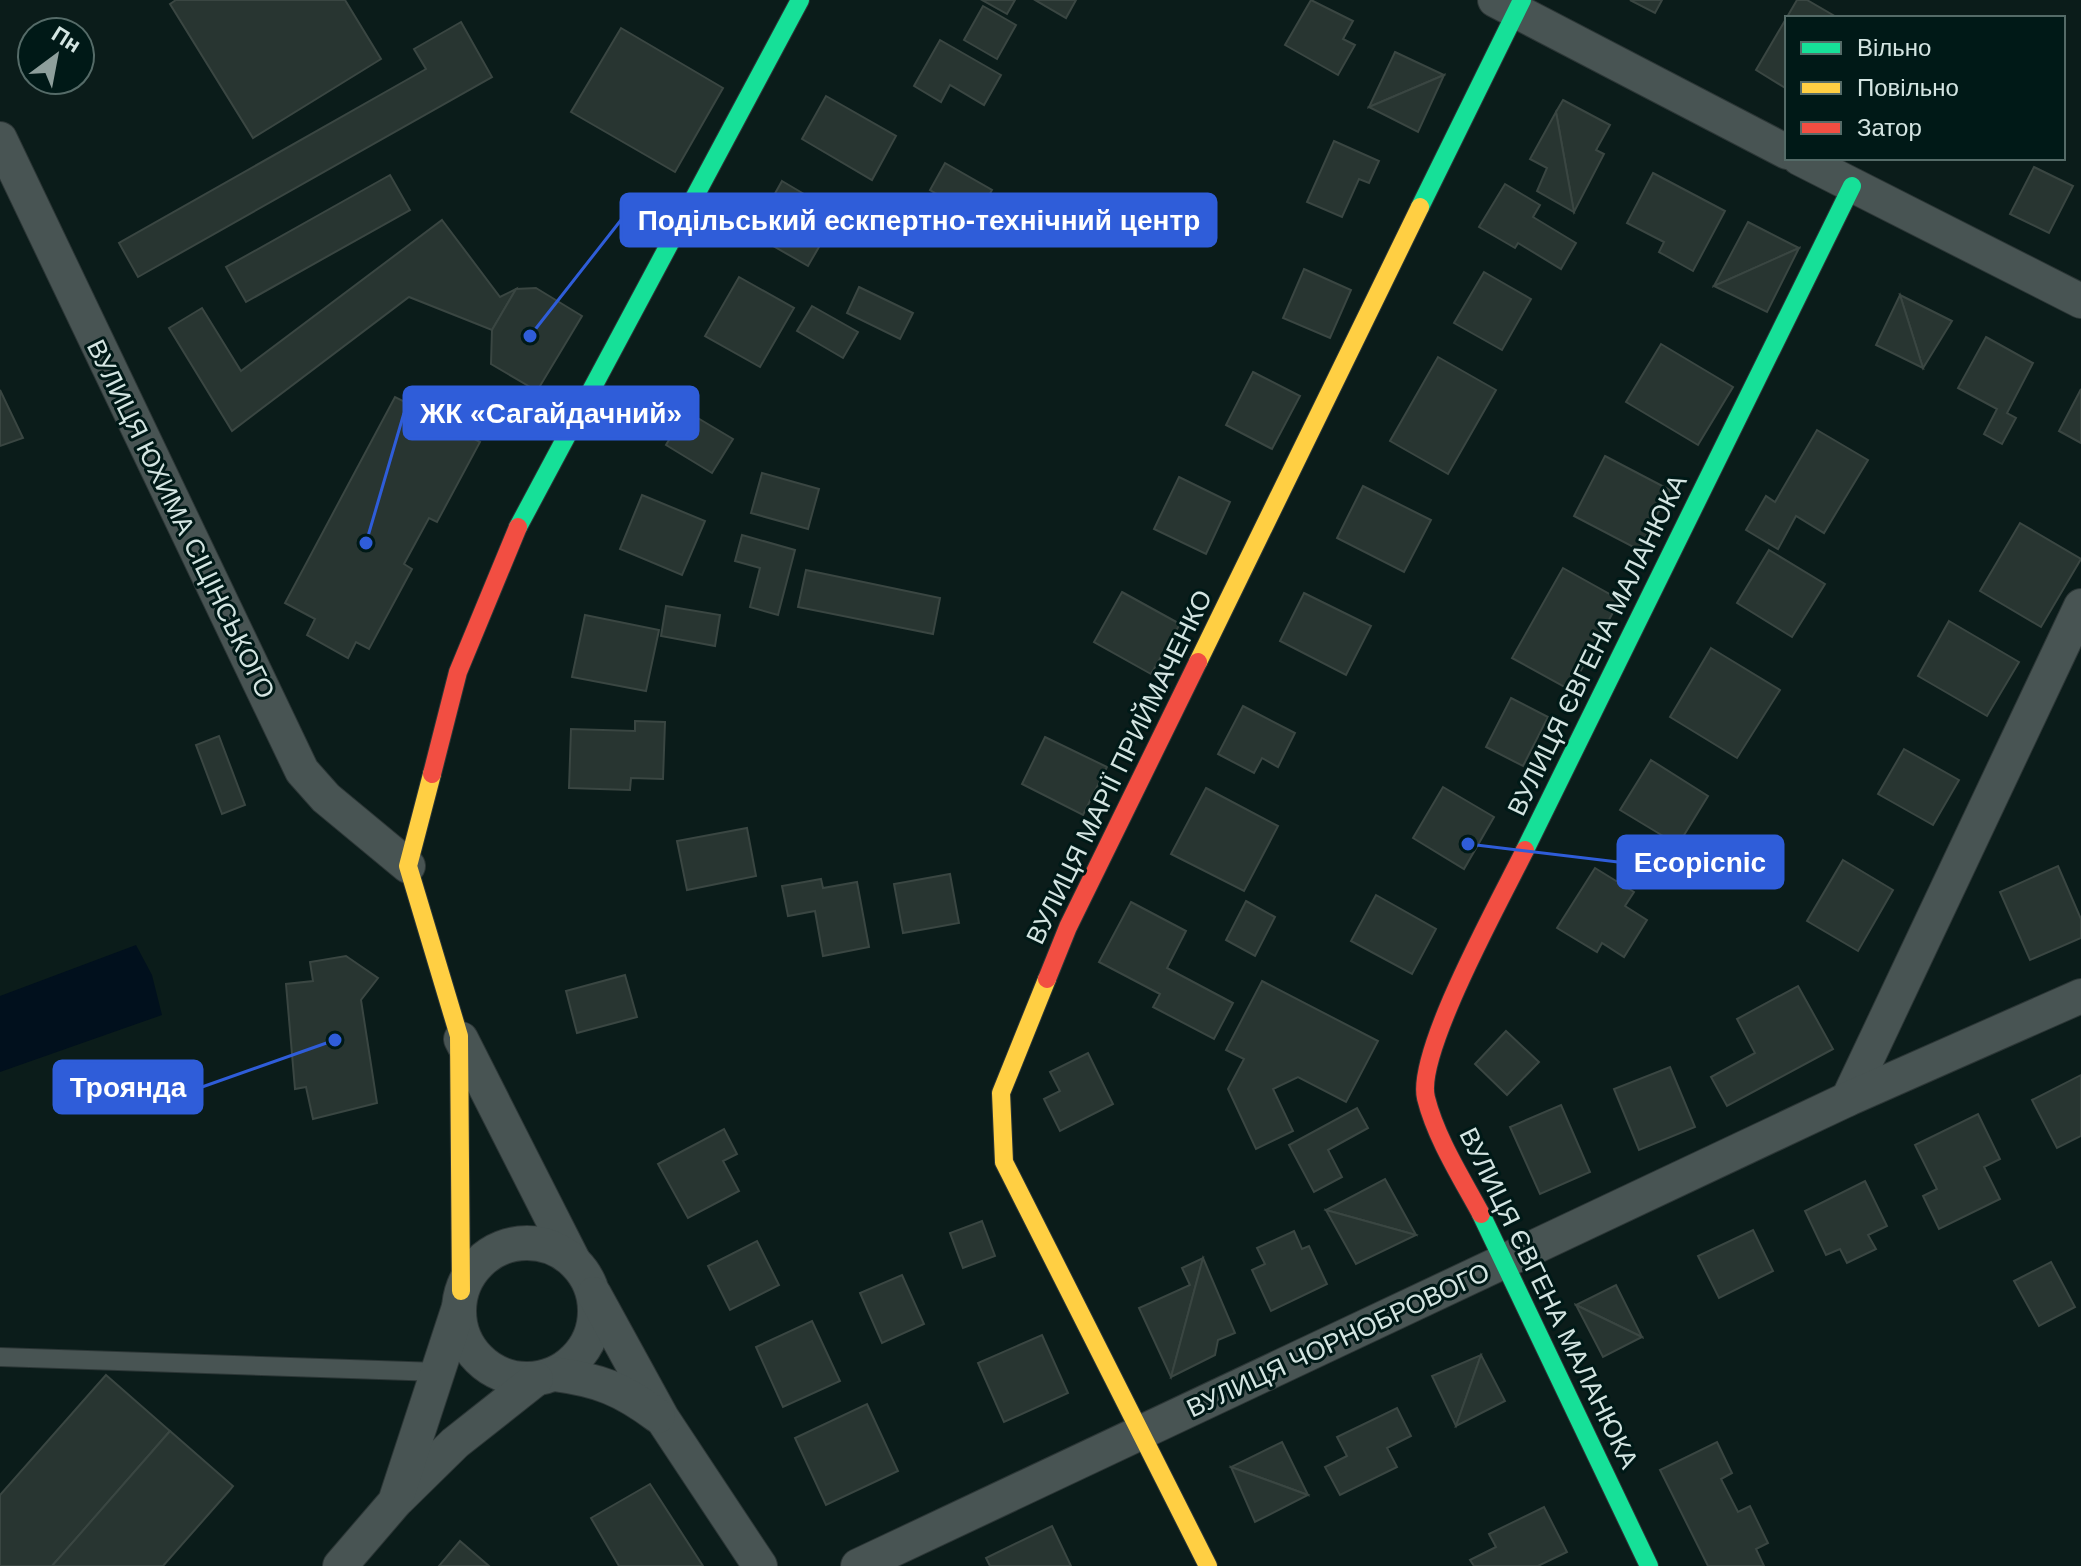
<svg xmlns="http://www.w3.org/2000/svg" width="2081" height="1566" font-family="Helvetica,sans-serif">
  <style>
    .water { fill: #01101d }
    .building { fill: #283531; stroke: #3a4642; stroke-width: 2 }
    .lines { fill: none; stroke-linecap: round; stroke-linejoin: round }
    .lane-casing { stroke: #2c3636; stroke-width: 20 }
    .street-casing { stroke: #2c3636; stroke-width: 36 }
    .fast-casing { stroke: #2c3636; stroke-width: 20 }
    .slow-casing { stroke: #2c3636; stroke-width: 20 }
    .jam-casing { stroke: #2c3636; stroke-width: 20 }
    .lane { stroke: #485453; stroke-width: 18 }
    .street { stroke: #485453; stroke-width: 34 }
    .fast { stroke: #16e098; stroke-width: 18 }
    .slow { stroke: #ffcf43; stroke-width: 18 }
    .jam { stroke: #f24e42; stroke-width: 18 }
    .labels { text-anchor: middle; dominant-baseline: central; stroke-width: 6; stroke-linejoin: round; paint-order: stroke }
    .street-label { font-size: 26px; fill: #d4e5e2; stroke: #001917 }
    .leader { fill: none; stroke: #2f5dd9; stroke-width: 3 }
    .callout-dot { fill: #2f5dd9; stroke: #001917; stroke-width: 3 }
    .callout { fill: #2f5dd9; stroke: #2f5dd9; stroke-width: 3 }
    .callout-label { font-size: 28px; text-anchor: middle; font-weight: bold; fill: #fff }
  </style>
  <rect width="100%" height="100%" fill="#0b1c1a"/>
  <path class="water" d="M136 945 152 975 162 1015 0 1072V996Z"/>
  <g class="building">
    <path d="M176 0H345L381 59 253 138 170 4Z"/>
    <path d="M982 0H1015L1007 14Z"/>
    <path d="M1035 0H1076L1066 18Z"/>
    <path d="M1311 0 1353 21 1343 39 1355 45 1338 75 1285 45Z"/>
    <path d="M1630 0H1662L1655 13Z"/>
    <path d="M1797 0H1807L1838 18H1787V89L1756 70Z"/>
    <path d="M983 6 1016 25 997 59 964 40Z"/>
    <path d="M461 22 492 77 138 277 119 243 426 69 414 49Z"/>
    <path d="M621 28 723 88 675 172 571 112Z"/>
    <path d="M940 40 1001 75 984 105 950 85 941 102 914 86Z"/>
    <path d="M1395 52 1444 75 1369 107Z"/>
    <path d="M1444 75 1418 132 1369 107Z"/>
    <path d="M826 96 896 136 872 180 802 139Z"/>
    <path d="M1563 100 1610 125 1596 150 1604 154 1574 212 1556 112Z"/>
    <path d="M1556 112 1574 212 1537 191 1547 168 1530 159Z"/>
    <path d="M1334 141 1379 161 1369 183 1359 179 1342 217 1307 202Z"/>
    <path d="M945 163 992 190 977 217 930 190Z"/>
    <path d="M2034 167 2073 186 2049 233 2010 214Z"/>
    <path d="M1653 173 1725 211 1693 271 1659 252 1664 242 1627 223Z"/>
    <path d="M390 175 410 210 246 302 226 267Z"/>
    <path d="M782 181 838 214 808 266 761 239 773 220 763 215Z"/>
    <path d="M1505 184 1540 205 1533 217 1576 243 1561 269 1518 243 1515 248 1479 227Z"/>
    <path d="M442 220 500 297 516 289 492 330 409 297 232 431 169 328 202 308 241 371Z"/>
    <path d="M1748 222 1799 248 1714 286Z"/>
    <path d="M1799 248 1767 312 1714 286Z"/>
    <path d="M1304 269 1351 290 1330 338 1283 318Z"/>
    <path d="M1484 272 1531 299 1502 350 1454 323Z"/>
    <path d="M739 277 794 308 760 367 705 336Z"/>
    <path d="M859 287 913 313 900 339 847 313Z"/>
    <path d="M536 288 582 316 537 391 491 364 492 330 516 289Z"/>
    <path d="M1900 295 1952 321 1923 368Z"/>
    <path d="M1900 295 1923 368 1876 345Z"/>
    <path d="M812 306 858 332 843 358 797 331Z"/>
    <path d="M1986 337 2033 363 2007 413 2016 418 2002 444 1984 434 1997 409 1958 388Z"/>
    <path d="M1661 344 1733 387 1698 445 1626 402Z"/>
    <path d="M1438 357 1496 390 1448 474 1390 441Z"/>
    <path d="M1253 372 1300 396 1272 449 1226 425Z"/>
    <path d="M2081 389V443L2059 431Z"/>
    <path d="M0 390 23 438 0 446Z"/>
    <path d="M428 396 474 421 467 435 480 442 437 522 429 518 404 564 412 569 369 649 356 642 348 658 307 635 315 619 285 603 395 397 421 410Z"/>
    <path d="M686 411 733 439 712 473 666 445Z"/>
    <path d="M1817 430 1868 460 1824 533 1796 516 1778 549 1746 530 1766 496 1775 502Z"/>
    <path d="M1605 456 1670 490 1639 550 1574 516Z"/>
    <path d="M762 473 819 489 808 529 751 513Z"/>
    <path d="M1179 477 1230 502 1206 554 1154 529Z"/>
    <path d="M1363 486 1431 520 1404 572 1337 538Z"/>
    <path d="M642 495 705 521 682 575 620 549Z"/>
    <path d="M2020 523 2081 559 2041 627 1980 591Z"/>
    <path d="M742 535 795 550 778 615 750 607 760 568 735 561Z"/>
    <path d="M1769 550 1825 584 1792 637 1737 603Z"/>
    <path d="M1563 568 1620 600 1570 690 1512 658Z"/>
    <path d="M806 570 940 598 933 634 798 607Z"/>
    <path d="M1122 592 1180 624 1151 674 1094 642Z"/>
    <path d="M1304 593 1371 626 1346 675 1280 641Z"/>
    <path d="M666 606 720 615 715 646 661 636Z"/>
    <path d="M585 615 659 630 646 691 572 677Z"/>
    <path d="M1949 621 2019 662 1987 716 1918 676Z"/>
    <path d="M1711 648 1780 690 1737 758 1670 717Z"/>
    <path d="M1511 698 1548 717 1523 766 1486 747Z"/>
    <path d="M1243 706 1295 733 1278 767 1262 758 1254 773 1218 754Z"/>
    <path d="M635 721 665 722 663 779 631 778 630 790 569 788 571 729 635 731Z"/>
    <path d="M219 736 245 805 222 814 196 745Z"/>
    <path d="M1045 737 1107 767 1083 815 1022 784Z"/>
    <path d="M1904 749 1959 780 1933 825 1878 794Z"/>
    <path d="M1651 760 1708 796 1678 845 1620 810Z"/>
    <path d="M1443 787 1494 817 1464 869 1413 838Z"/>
    <path d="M1206 788 1278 826 1244 891 1171 854Z"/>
    <path d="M747 828 756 876 687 890 677 841Z"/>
    <path d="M1843 860 1893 890 1858 951 1807 921Z"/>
    <path d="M2058 866 2081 919V938L2030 960 2000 892Z"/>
    <path d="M1595 868 1634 892 1625 906 1647 920 1624 957 1602 943 1597 952 1557 928Z"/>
    <path d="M950 874 959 923 903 933 894 884Z"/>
    <path d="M821 879 823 888 857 882 869 947 823 956 815 911 788 916 782 886Z"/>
    <path d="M1376 895 1436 929 1412 974 1351 941Z"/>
    <path d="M1246 901 1275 917 1255 956 1226 940Z"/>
    <path d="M1131 902 1186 931 1167 968 1233 1003 1214 1039 1153 1007 1160 994 1099 962Z"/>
    <path d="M346 956 378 978 361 1000 377 1103 313 1119 306 1087 295 1089 286 984 313 981 310 962Z"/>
    <path d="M625 975 637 1017 577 1033 566 991Z"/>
    <path d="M1262 981 1378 1041 1346 1102 1298 1077 1273 1089 1293 1131 1256 1149 1228 1089 1244 1059 1226 1050Z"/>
    <path d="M1798 986 1833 1049 1727 1106 1711 1077 1755 1053 1737 1019Z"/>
    <path d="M1506 1031 1539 1062 1507 1095 1475 1064Z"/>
    <path d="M1088 1053 1113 1104 1060 1131 1044 1099 1060 1091 1050 1072Z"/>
    <path d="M1670 1067 1695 1127 1639 1150 1614 1089Z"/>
    <path d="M2081 1075V1136L2057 1148 2032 1100Z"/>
    <path d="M1561 1105 1590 1172 1540 1194 1510 1127Z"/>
    <path d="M1357 1108 1368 1128 1328 1150 1342 1177 1314 1192 1289 1145Z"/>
    <path d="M1978 1114 2000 1159 1984 1167 2000 1199 1939 1229 1923 1196 1937 1189 1915 1145Z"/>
    <path d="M724 1129 737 1154 723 1161 739 1191 688 1218 658 1164Z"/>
    <path d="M1385 1179 1416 1235 1326 1210Z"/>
    <path d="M1865 1181 1887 1226 1868 1235 1876 1249 1847 1263 1840 1249 1826 1255 1805 1211Z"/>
    <path d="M1326 1210 1416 1235 1356 1264Z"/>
    <path d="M982 1221 995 1256 963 1268 950 1233Z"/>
    <path d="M1753 1230 1773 1271 1719 1298 1698 1256Z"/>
    <path d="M1294 1231 1302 1249 1309 1246 1327 1284 1271 1311 1252 1270 1265 1264 1257 1248Z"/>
    <path d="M757 1241 779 1285 730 1310 708 1266Z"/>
    <path d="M1203 1258 1171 1377 1139 1308 1190 1285 1182 1268Z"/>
    <path d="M1203 1258 1235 1333 1218 1340 1215 1355 1171 1377Z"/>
    <path d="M2051 1262 2075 1307 2039 1326 2014 1281Z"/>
    <path d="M902 1275 924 1324 882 1343 860 1293Z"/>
    <path d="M1616 1285 1642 1337 1576 1305Z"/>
    <path d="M1576 1305 1642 1337 1603 1357Z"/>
    <path d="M812 1321 840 1381 783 1407 756 1347Z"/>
    <path d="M1042 1335 1068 1393 1004 1422 978 1363Z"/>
    <path d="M1481 1355 1456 1426 1432 1376Z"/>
    <path d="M1481 1355 1505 1401 1456 1426Z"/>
    <path d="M106 1375 170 1431 52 1566H0V1495Z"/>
    <path d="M867 1404 898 1471 826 1505 795 1438Z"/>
    <path d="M1397 1408 1411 1436 1387 1448 1397 1467 1340 1495 1325 1467 1347 1456 1337 1437Z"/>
    <path d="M170 1431 233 1486 229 1491 163 1566H52Z"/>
    <path d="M1282 1442 1308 1495 1231 1467Z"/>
    <path d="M1717 1442 1732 1473 1721 1479 1738 1512 1750 1506 1768 1543 1756 1549 1764 1566H1708L1660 1470Z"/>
    <path d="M1231 1467 1308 1495 1255 1522Z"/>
    <path d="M650 1484 703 1566H619L591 1518Z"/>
    <path d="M1544 1507 1567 1552 1538 1566H1474L1470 1560 1496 1547 1489 1534Z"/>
    <path d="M1052 1526 1071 1566H990L986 1558Z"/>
    <path d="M460 1541 489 1566H439Z"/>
  </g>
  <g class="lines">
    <defs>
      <path id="lane" d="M0 1357 438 1372"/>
      <g id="street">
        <path d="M1495 0 1787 152"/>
        <path d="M0 139 302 771 326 798 408 866"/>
        <path d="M1799 158 2081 301"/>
        <path d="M461 1039 573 1260"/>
        <path d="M1848 1099 2081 606"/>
        <circle cx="527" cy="1311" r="68"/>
        <path d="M594 1294 662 1418 760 1566"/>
        <path d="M554 1374C599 1380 622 1389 658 1416"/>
        <path d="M398 1499 455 1443 536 1379"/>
        <path d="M340 1566 395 1502 458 1310"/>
        <path d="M858 1566 1848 1099 2081 996"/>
      </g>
      <g id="fast">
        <path d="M1420 207 1522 0"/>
        <path d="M518 527 800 0"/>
        <path d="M1525 850 1852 186"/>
        <path d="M1481 1214 1649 1566"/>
      </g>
      <g id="slow">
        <path d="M1198 662 1420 207"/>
        <path d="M432 774 408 866 459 1036 461 1291"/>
        <path d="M1047 979 1001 1093 1004 1162 1208 1566"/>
      </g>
      <g id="jam">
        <path d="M432 774 458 672 518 527"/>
        <path d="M1047 979 1068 927 1198 662"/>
        <path d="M1481 1214C1461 1177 1436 1138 1426 1098 1415 1053 1502 897 1525 850"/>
      </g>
    </defs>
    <use href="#lane" class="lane-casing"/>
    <use href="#street" class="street-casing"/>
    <use href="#fast" class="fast-casing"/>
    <use href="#slow" class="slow-casing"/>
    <use href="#jam" class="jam-casing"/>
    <use href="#lane" class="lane"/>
    <use href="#street" class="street"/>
    <use href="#fast" class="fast"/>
    <use href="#slow" class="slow"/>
    <use href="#jam" class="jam"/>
  </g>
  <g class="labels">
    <g class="street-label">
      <text transform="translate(181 519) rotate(64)">ВУЛИЦЯ ЮХИМА СІЦІНСЬКОГО</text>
      <text transform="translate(1597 645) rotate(-64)">ВУЛИЦЯ ЄВГЕНА МАЛАНЮКА</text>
      <text transform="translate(1119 767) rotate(-64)">ВУЛИЦЯ МАРІЇ ПРИЙМАЧЕНКО</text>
      <text transform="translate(1549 1298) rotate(64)">ВУЛИЦЯ ЄВГЕНА МАЛАНЮКА</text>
      <text transform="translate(1338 1340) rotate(-25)">ВУЛИЦЯ ЧОРНОБРОВОГО</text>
    </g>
  </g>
  <path class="leader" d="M530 336L621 220M366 543L404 413M1468 844L1618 862M335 1040L202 1087"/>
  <g class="callout-dot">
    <circle cx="530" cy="336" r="8"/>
    <circle cx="366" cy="543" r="8"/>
    <circle cx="1468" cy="844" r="8"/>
    <circle cx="335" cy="1040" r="8"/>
  </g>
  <g class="callout">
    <rect x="621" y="194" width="595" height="52" rx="8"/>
    <rect x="404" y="387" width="294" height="52" rx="8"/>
    <rect x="1618" y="836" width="165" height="52" rx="8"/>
    <rect x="54" y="1061" width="148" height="52" rx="8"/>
  </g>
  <g class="callout-label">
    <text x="919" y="230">Подільський ескпертно-технічний центр</text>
    <text x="551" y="423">ЖК «Сагайдачний»</text>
    <text x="1700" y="872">Ecopicnic</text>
    <text x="128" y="1097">Троянда</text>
  </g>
  <rect x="1785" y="16" width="280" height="144" fill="#001917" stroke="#556b68" stroke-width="2"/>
  <rect x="1801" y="42" width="40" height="12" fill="#16e098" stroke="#556b68" stroke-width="2"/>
  <text x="1857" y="56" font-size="24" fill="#d4e5e2">Вільно</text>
  <rect x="1801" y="82" width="40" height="12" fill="#ffcf43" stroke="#556b68" stroke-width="2"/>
  <text x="1857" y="96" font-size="24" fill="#d4e5e2">Повільно</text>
  <rect x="1801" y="122" width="40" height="12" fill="#f24e42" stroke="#556b68" stroke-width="2"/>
  <text x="1857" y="136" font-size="24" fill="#d4e5e2">Затор</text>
  <g transform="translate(56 56) rotate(32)"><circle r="38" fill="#001917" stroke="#556b68" stroke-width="2"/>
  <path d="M0-6L14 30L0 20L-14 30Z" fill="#8e9f9c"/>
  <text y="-12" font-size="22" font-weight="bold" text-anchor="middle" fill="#d4e5e2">Пн</text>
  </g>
</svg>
